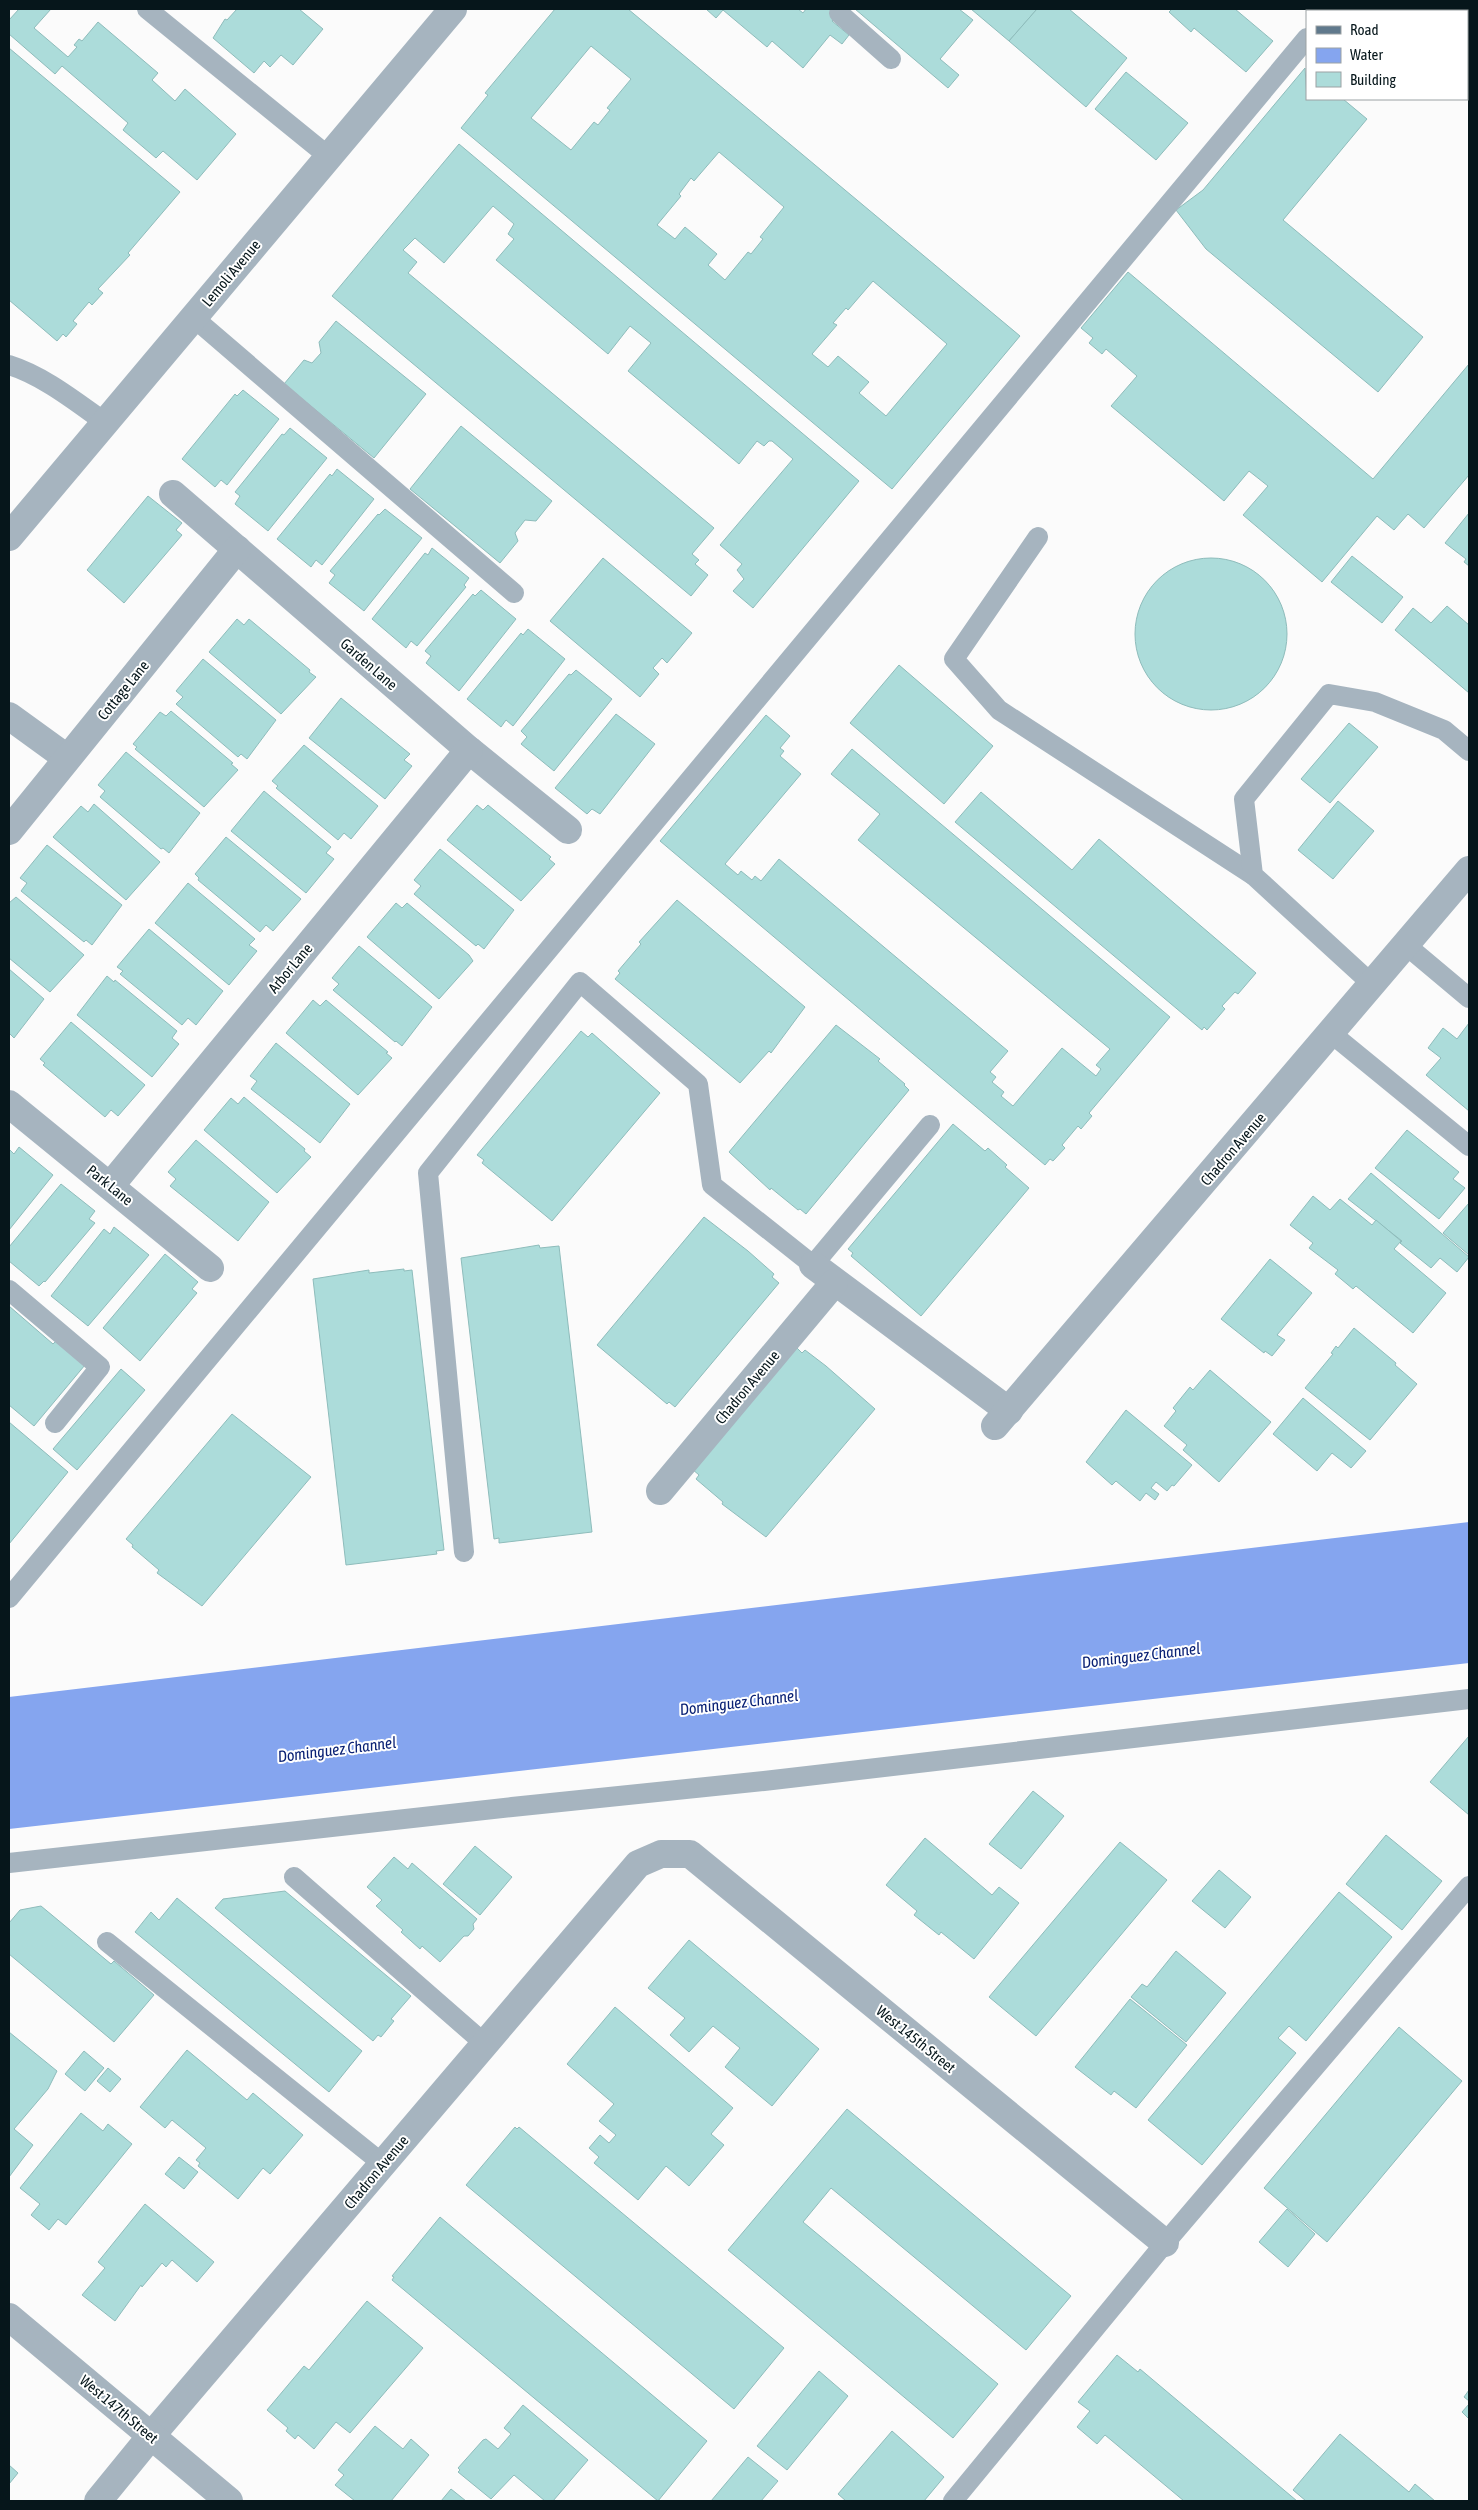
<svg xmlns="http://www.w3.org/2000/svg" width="1478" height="2510" font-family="'Asap Condensed',sans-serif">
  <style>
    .water { fill: #85a5ef }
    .building { fill: #acdcda; stroke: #8ebcbb; fill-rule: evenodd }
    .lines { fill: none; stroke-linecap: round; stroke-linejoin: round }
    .service { stroke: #a6b4bf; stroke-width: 20 }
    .minor { stroke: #a6b4bf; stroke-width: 28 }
    .tertiary { stroke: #a6b4bf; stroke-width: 28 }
    .primary { stroke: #60798c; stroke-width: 28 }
    .labels { text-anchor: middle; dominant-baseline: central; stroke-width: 4; stroke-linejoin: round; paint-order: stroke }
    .street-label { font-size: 15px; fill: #06161b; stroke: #fff }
    .water-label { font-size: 16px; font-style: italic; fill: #0b2275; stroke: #fff }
  </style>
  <rect width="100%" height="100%" fill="#fbfbfb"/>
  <path class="water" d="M1469 1522V1663L9 1829V1697Z"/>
  <g class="building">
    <path d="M19 9H51L34 28 68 57 77 47 74 45 79 39 82 41 98 22 158 73 152 80 175 101 185 89 236 134 197 180 163 151 156 158 123 130 128 123 62 66 55 74 9 34V20Z"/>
    <path d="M237 9H299L323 29 293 65 281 55 270 67 264 61 254 73 213 38 225 19 227 20Z"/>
    <path d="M555 9H628L1020 336 892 489 461 128 488 95 485 93ZM591 46 631 79 607 108 610 110 598 125 594 122 571 150 531 118ZM719 152 784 207 760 237 763 239 751 254 748 252 725 280 708 265 717 254 685 227 675 239 657 225 681 196 679 194 691 178 694 181ZM873 281 947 344 886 416 859 393 869 382 838 356 828 367 812 354 837 325 833 323 846 308 848 310Z"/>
    <path d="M706 9H798L803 13 806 9H843L832 21 849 35 842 44 830 35 803 68 772 41 767 47 723 10 716 18Z"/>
    <path d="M855 9H959L973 20 940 59 959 75 948 88Z"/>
    <path d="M971 9H1037L1009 41Z"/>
    <path d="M1037 9H1069L1127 58 1086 107 1009 41Z"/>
    <path d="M1172 9H1235L1273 41 1246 72 1194 28 1191 32 1169 12Z"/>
    <path d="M9 48 180 192 128 253 130 255 98 289 103 293 92 305 89 302 73 321 77 324 66 337 63 334 57 341 9 300Z"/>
    <path d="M1305 68 1307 99H1343L1367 119 1283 220 1423 337 1378 392 1206 249 1176 210 1203 190Z"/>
    <path d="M1126 72 1188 123 1156 160 1095 109Z"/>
    <path d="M459 144 859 481 753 608 733 591 744 579 737 570 742 564 720 545 793 459 772 441H769L764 446 757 441 739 464 628 371 651 343 630 326 608 354 496 260 514 239 508 234 514 224 493 206 444 263 415 238 403 250 417 262 408 273 714 528 692 554 699 560 695 564 708 575 691 596 332 296Z"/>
    <path d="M1128 272 1373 479 1469 364V475L1424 528 1408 514 1394 530 1377 516 1322 582 1243 515 1268 486 1249 471 1224 501 1111 406 1137 376 1106 349 1102 354 1089 343 1093 338 1081 328Z"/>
    <path d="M336 321 426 394 374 458 284 384 304 360 312 363 321 353 319 342Z"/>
    <path d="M243 390 279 419 227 485 221 480 215 487 182 459 235 394 237 396Z"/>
    <path d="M461 426 552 501 536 521 525 520 515 533 518 541 500 563 410 489Z"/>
    <path d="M290 428 327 458 268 531 235 504 240 496 235 492 282 434 284 435Z"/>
    <path d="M337 469 374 499 322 565 316 560 311 567 277 539 330 474 332 476Z"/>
    <path d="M148 496 182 523 176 530 182 535 124 603 87 570Z"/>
    <path d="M385 509 422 538 364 611 329 583 335 575 330 571 378 514 379 515Z"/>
    <path d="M1469 513V566L1464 562 1466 559 1445 543Z"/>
    <path d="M432 548 469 578 464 585 466 587 417 646 411 641 406 648 372 619 425 553 428 555Z"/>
    <path d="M1352 556 1403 597 1382 623 1331 582Z"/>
    <circle cx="1211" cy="634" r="76"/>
    <path d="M603 558 692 633 667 663 662 658 653 668 659 674 640 697 550 621Z"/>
    <path d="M481 590 516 619 459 691 426 663 431 656 425 651 473 594 475 596Z"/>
    <path d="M1447 606 1469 625V693L1395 630 1413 608 1431 623Z"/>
    <path d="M237 619 244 625 249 619 310 670 309 672 316 677 281 714 209 652Z"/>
    <path d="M528 629 565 659 513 726 506 720 501 727 467 699 521 633 523 635Z"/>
    <path d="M203 659 276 720 247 759 241 754 238 757 176 704 183 697 176 691Z"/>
    <path d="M899 665 993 746 944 804 850 723Z"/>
    <path d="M576 670 612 699 554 771 521 744 527 737 521 731 569 674 571 675Z"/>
    <path d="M341 698 410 754 404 760 412 766 385 799 309 738Z"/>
    <path d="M171 711 233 763 231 764 238 770 204 807 135 749 137 747 133 744 160 712 166 716Z"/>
    <path d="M616 714 655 744 600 814 592 809 587 814 555 788Z"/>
    <path d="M766 715 790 736 780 748 784 751 780 756 801 774 725 864 738 875 741 871 752 880 755 876 761 881 779 859 1008 1051 990 1072 996 1077 992 1082 1004 1092 1001 1096 1013 1106 1062 1048 1096 1076 1101 1069 1096 1065 1110 1049 858 840 880 814 831 774 852 749 1170 1017 1089 1113 1092 1116 1081 1129 1078 1126 1062 1145 1065 1148 1053 1161 1050 1159 1045 1165 660 841Z"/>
    <path d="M1349 723 1378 747 1330 803 1301 779Z"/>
    <path d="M304 745 378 806 351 839 344 833 338 840 276 788 278 786 272 781Z"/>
    <path d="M126 752 200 813 169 853 163 848 161 849 100 797 105 791 98 785Z"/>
    <path d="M264 791 331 847 326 853 334 859 306 893 231 831Z"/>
    <path d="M981 792 1072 870 1099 839 1256 973 1238 994 1235 992 1222 1006 1225 1009 1207 1030 1204 1027 1202 1030 955 822Z"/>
    <path d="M1338 801 1374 831 1333 879 1298 850Z"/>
    <path d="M94 804 160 862 126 900 53 837 81 806 88 812Z"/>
    <path d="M477 805 483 810 488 805 551 857 549 859 555 864 521 901 447 840Z"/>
    <path d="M226 837 301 899 273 931 266 925 260 932 198 880 199 878 195 874Z"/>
    <path d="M47 845 122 905 92 945 86 940 84 942 21 891 27 883 20 878Z"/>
    <path d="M440 849 514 910 484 949 478 944 476 946 414 894 421 886 414 880Z"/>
    <path d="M188 883 255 939 249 945 257 951 229 985 155 923Z"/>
    <path d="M16 897 84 955 50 992 9 958V903Z"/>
    <path d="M677 900 805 1007 771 1053 769 1051 740 1083 615 979 620 973 618 971 641 944 639 942Z"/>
    <path d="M396 903 402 908 407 903 469 955 473 961 439 999 367 937Z"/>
    <path d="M149 929 223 991 196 1025 188 1018 182 1025 120 974 123 971 117 967Z"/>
    <path d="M359 946 432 1007 402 1046 396 1041 395 1042 333 990 339 984 332 978Z"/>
    <path d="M9 969 44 999 14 1038 9 1033Z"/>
    <path d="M107 976 114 982 115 980 177 1031 172 1038 179 1044 152 1077 77 1015Z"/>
    <path d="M313 1000 320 1006 326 1000 388 1052 386 1053 392 1058 358 1095 286 1033Z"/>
    <path d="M71 1022 145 1085 118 1116 111 1110 105 1117 43 1065 45 1063 40 1059Z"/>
    <path d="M1469 1023V1111L1426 1075 1441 1058 1428 1048 1443 1028 1457 1039Z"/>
    <path d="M836 1025 880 1059 878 1061 905 1084 904 1085 909 1090 806 1214 800 1209 798 1210 771 1188 770 1190 729 1152Z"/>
    <path d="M581 1031 588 1037 592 1033 660 1093 552 1221 482 1163 484 1160 477 1155Z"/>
    <path d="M276 1043 350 1104 320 1143 251 1089 257 1081 250 1076Z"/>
    <path d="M244 1097 305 1149 304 1151 311 1157 277 1193 204 1130 231 1098 238 1104Z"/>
    <path d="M953 1124 985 1151 988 1148 1007 1165 1005 1167 1029 1188 921 1316 851 1256 853 1253 848 1249Z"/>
    <path d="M1407 1130 1459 1172 1453 1179 1465 1188 1439 1219 1375 1168Z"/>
    <path d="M196 1140 269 1202 238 1241 170 1186 176 1179 168 1172Z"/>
    <path d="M19 1147 53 1175 9 1230V1149L14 1154Z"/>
    <path d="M1371 1173 1469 1257 1457 1272 1440 1258 1431 1268 1400 1243 1402 1241 1348 1199Z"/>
    <path d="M61 1184 95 1211 89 1219 95 1223 45 1282 44 1281 39 1286 9 1261V1247Z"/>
    <path d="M1313 1196 1330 1210 1340 1199 1372 1225 1376 1220 1401 1241 1394 1249 1446 1293 1413 1333 1356 1286 1353 1289 1335 1274 1338 1270 1309 1248 1313 1243 1290 1225Z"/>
    <path d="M1469 1203V1255L1443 1233Z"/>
    <path d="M704 1217 748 1251 774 1274 772 1277 779 1283 675 1407 669 1402 667 1404 597 1345Z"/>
    <path d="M114 1227 149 1255 88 1326 51 1296 104 1229 110 1234Z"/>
    <path d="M539 1245 540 1248 559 1246 592 1532 499 1543V1538L494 1539 461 1258Z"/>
    <path d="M165 1254 198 1282 192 1289 197 1293 140 1361 103 1328Z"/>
    <path d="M1270 1259 1312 1293 1277 1335 1285 1340 1272 1356 1265 1351 1264 1353 1221 1319Z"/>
    <path d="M404 1269V1271L412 1270 444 1550 436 1551 437 1554 346 1565 313 1279 369 1270V1273Z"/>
    <path d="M9 1306 53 1344 56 1341 85 1365 34 1426 9 1405Z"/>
    <path d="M1354 1328 1396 1363 1395 1365 1417 1384 1370 1440 1305 1388 1333 1354 1331 1353 1336 1346 1338 1348Z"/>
    <path d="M796 1347 802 1353 805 1350 826 1366 875 1409 766 1537 722 1504 723 1502 696 1479 699 1475 692 1469Z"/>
    <path d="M121 1369 145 1390 77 1470 53 1449Z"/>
    <path d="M1210 1370 1271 1422 1219 1482 1183 1450 1187 1445 1164 1426 1176 1411 1173 1408 1190 1387 1193 1390Z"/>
    <path d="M1303 1398 1366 1451 1351 1468 1332 1453 1317 1471 1273 1434Z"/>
    <path d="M1126 1410 1192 1465 1174 1486 1172 1485 1167 1491 1156 1482 1151 1488 1159 1494 1155 1500 1146 1493 1140 1501 1116 1481 1112 1485 1086 1462Z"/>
    <path d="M232 1414 311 1477 202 1606 157 1573 159 1570 132 1547 133 1545 126 1539Z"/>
    <path d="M9 1422 68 1472 9 1544Z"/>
    <path d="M1469 1736V1815L1430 1782Z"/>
    <path d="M1033 1791 1064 1816 1021 1869 989 1844Z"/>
    <path d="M1386 1835 1442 1881 1402 1930 1346 1884Z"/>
    <path d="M925 1838 992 1895 999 1887 1019 1903 974 1959 941 1932 939 1935 914 1915 917 1911 886 1885Z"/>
    <path d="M1120 1842 1167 1880 1036 2036 989 1997Z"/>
    <path d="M475 1846 512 1877 480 1915 443 1884Z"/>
    <path d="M394 1857 408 1869 412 1863 477 1919 473 1924 474 1929 468 1936H464L440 1962 422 1946 420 1949 401 1932 403 1930 376 1906 382 1900 367 1887Z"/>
    <path d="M1219 1870 1251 1897 1225 1928 1192 1901Z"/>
    <path d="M285 1891 411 1996 391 2019 394 2021 381 2037 378 2035 373 2041 215 1908 223 1899Z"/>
    <path d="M1339 1892 1392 1937 1306 2041 1289 2026 1278 2038 1296 2053 1202 2165 1148 2120Z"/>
    <path d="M177 1898 362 2051 329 2092 135 1932 151 1912 159 1920Z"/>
    <path d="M41 1906 111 1964 114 1961 154 1995 114 2042 9 1954V1923L20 1910Z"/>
    <path d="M689 1940 819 2049 772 2106 725 2067 740 2048 713 2026 689 2052 670 2035 685 2018 648 1988Z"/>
    <path d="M1176 1951 1226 1993 1186 2042 1131 1997 1142 1984 1147 1987Z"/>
    <path d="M1130 1999 1187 2045 1136 2108 1114 2091 1111 2095 1075 2067Z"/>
    <path d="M615 2007 733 2108 711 2134 724 2145 689 2186 666 2166 638 2200 594 2163 599 2157 589 2148 600 2135 609 2143 616 2135 599 2121 614 2104 567 2064Z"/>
    <path d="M1399 2027 1462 2081 1327 2242 1264 2188Z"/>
    <path d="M9 2032 57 2071 48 2089 14 2129 33 2145 9 2177Z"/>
    <path d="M187 2050 247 2100 253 2093 303 2135 270 2174 263 2168 238 2199 198 2166 200 2163 196 2160 206 2148 172 2120 165 2128 140 2107Z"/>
    <path d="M84 2051 104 2068 85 2091 65 2074Z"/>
    <path d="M108 2068 121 2079 110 2092 97 2081Z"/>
    <path d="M847 2109 1071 2296 1026 2350 831 2188 803 2222 998 2384 953 2438 728 2250Z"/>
    <path d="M81 2113 103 2131 108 2124 132 2144 66 2225 58 2219 49 2230 31 2215 40 2204 20 2188Z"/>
    <path d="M515 2127 517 2129 519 2127 784 2348 734 2409 466 2185Z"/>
    <path d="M179 2157 198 2172 184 2189 165 2174Z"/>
    <path d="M145 2204 214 2262 197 2282 172 2260 166 2267 162 2263 142 2287 141 2285 115 2321 82 2295 105 2268 98 2262Z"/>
    <path d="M1287 2209 1315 2234 1288 2267 1259 2242Z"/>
    <path d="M440 2217 707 2441 658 2501 392 2280 394 2277 392 2276Z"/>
    <path d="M367 2301 423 2348 350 2433 336 2422 314 2449 298 2435 295 2439 286 2431 288 2428 267 2410 304 2366 309 2370Z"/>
    <path d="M1117 2355 1138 2372 1140 2369 1297 2501H1184L1105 2435 1097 2444 1077 2427 1090 2411 1078 2402Z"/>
    <path d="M819 2371 848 2396 787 2470 757 2446Z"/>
    <path d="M1469 2390V2401L1464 2397Z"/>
    <path d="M1469 2404V2419L1462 2412Z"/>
    <path d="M523 2405 588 2460 553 2501H545L514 2475 491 2499 458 2472 460 2470 458 2468 483 2440 486 2439 498 2449 511 2434 504 2428Z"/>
    <path d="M375 2426 403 2449 411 2439 429 2455 391 2501H355L335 2485 344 2475 338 2470Z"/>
    <path d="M892 2431 944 2477 924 2501H846L838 2494Z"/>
    <path d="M1340 2434 1409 2492 1415 2484 1435 2501H1306L1293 2490Z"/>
    <path d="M748 2457 778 2481 761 2501H711Z"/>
    <path d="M9 2465 18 2473 9 2484Z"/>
    <path d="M451 2489 466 2501H441Z"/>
  </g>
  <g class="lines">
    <g class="service">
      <path d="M147 9 328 156"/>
      <path d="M1329 11 1331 9"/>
      <path d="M839 13 891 59"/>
      <path d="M194 318 514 593"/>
      <path d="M9 365C44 376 76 402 106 423"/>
      <path d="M1038 537 954 659 999 710 1253 875"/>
      <path d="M1407 946 1469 998"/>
      <path d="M1373 985 1253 875 1244 799 1329 694 1375 702 1444 730 1469 751"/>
      <path d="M1332 1034 1469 1146"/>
      <path d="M9 1290 100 1367 55 1423"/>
      <path d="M464 1552 428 1173 580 982 698 1084 712 1185 813 1265 930 1125"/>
      <path d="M9 1598 1307 38"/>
      <path d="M9 1863 512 1807 764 1781 1469 1699"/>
      <path d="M294 1877 485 2044"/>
      <path d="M107 1942 383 2164"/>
      <path d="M953 2501 1165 2243 1469 1886"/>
    </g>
    <g class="minor">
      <path d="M173 494 469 750 568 830"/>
      <path d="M9 537 453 9"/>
      <path d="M9 716 67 758"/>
      <path d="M9 831 237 549"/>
      <path d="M9 1104 210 1268"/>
      <path d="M111 1185 469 750"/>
      <path d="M813 1265 1009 1411"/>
      <path d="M995 1426 1469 870"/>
      <path d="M660 1491 834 1283"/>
      <path d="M98 2501 151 2436 638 1864 661 1854H690L1165 2243"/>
    </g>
    <path class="tertiary" d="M9 2317 229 2501"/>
    <g class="primary">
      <path d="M1394 9 1397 11"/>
      <path d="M1467 70 1469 72"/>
    </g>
  </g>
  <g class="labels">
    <g class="street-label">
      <text transform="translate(231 273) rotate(-50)">Lemoli Avenue</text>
      <text transform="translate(369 664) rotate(41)">Garden Lane</text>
      <text transform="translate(123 690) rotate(-51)">Cottage Lane</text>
      <text transform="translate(290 968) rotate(-50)">Arbor Lane</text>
      <text transform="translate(1233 1149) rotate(-49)">Chadron Avenue</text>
      <text transform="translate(110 1185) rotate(39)">Park Lane</text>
      <text transform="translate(747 1387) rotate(-50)">Chadron Avenue</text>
      <text transform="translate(916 2039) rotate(39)">West 145th Street</text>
      <text transform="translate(376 2172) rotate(-50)">Chadron Avenue</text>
      <text transform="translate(119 2409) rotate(40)">West 147th Street</text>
    </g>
    <g class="water-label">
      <text transform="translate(1141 1655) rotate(-7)">Dominguez Channel</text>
      <text transform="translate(739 1702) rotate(-7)">Dominguez Channel</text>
      <text transform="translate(337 1749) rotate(-7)">Dominguez Channel</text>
    </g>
  </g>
  <rect width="1478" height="2510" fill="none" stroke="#06161b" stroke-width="20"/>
  <rect x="1306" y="10" width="162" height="90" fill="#ffffff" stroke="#9ba2a4"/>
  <rect x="1316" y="26" width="25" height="8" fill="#60798c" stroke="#9ba2a4"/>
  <text x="1350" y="35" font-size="15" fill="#06161b">Road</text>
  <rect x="1316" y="48" width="25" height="15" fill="#85a5ef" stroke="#9ba2a4"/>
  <text x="1350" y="60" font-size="15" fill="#06161b">Water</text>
  <rect x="1316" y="72" width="25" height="15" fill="#acdcda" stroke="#9ba2a4"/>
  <text x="1350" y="85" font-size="15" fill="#06161b">Building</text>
</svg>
